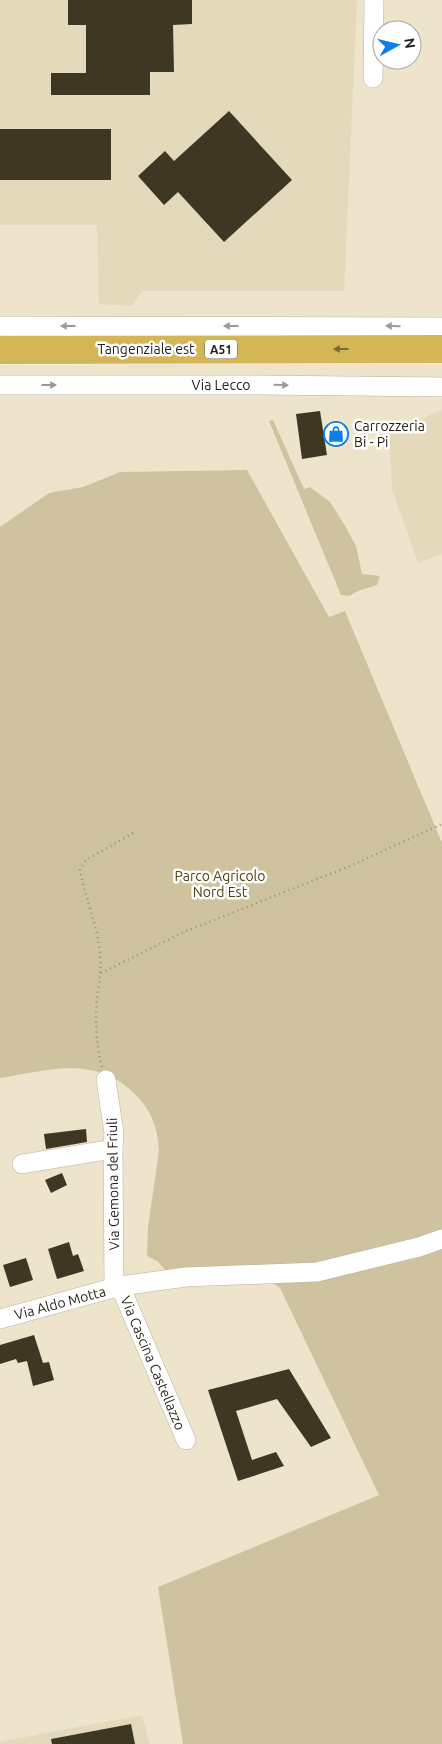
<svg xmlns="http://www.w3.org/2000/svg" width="442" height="1744" font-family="Ubuntu,sans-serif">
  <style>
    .built { fill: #e4d9ba }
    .green { fill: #cfc39f }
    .building { fill: #3e3723 }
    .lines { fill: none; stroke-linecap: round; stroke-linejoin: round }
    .minor-casing { stroke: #b9b199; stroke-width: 20 }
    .highway-casing { stroke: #fff; stroke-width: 29 }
    .path { stroke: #958f7d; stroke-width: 2.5; stroke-dasharray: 1 4; stroke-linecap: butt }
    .minor { stroke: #fff; stroke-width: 19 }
    .highway { stroke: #d5b656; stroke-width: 28 }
    .oneway { fill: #9b9a96 }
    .oneway2 { fill: #7b6a36 }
    .labels { text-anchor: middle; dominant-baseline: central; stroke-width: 5; stroke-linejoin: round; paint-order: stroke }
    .shield { fill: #fff; stroke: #64625b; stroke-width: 1 }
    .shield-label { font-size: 12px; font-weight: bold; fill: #211e15 }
    .street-label { font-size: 14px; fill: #211e15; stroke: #fff }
    .poi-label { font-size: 14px; fill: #211e15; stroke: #fff; text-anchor: start }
    .park-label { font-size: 14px; fill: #51410b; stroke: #fff }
  </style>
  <rect width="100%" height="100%" fill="#ede4cb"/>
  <g class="built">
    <path d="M0 0H357L344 291H142L132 306 99 304 97 225H0Z"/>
    <path d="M442 410V554L418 563 392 489 390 444 388 433Z"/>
    <path d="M142 1715 150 1744H0V1742L4 1741Z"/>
  </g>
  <g class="green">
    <path d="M273 420 304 489 310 487 330 502 344 524 356 546 362 574 380 576 377 585 358 591 349 596 341 595 269 421Z"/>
    <path d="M247 470 329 617 345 611 442 843V1744H183L158 1587 379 1495 280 1288 272 1282 168 1273 157 1261 147 1256 148 1227 159 1151C158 1128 151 1109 134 1093 94 1055 49 1070 0 1078V527L49 493 83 487 120 472Z"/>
  </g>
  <g class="building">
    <path d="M68 0H192V24L173 25 174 72H150V95H51V73H86V25H68Z"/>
    <path d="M229 111 292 180 224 242 178 192 164 205 138 176 165 151 174 161Z"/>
    <rect x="0" y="129" width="111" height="51"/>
    <path d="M320 411 327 455 302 459 296 414Z"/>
    <path d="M86 1129 87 1142 46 1149 44 1134Z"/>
    <path d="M62 1173 67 1185 51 1193 45 1180Z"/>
    <path d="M69 1242 73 1256 78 1254 84 1271 57 1279 48 1249Z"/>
    <path d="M26 1258 33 1280 10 1287 3 1265Z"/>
    <path d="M34 1335 43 1363 49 1362 54 1380 33 1386 27 1361 18 1363 16 1359 0 1364V1345Z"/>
    <path d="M289 1369 331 1438 311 1447 277 1399 236 1411 252 1460 276 1452 284 1466 238 1481 208 1390Z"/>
    <path d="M131 1724 135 1744H52L51 1739Z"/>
  </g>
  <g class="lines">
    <defs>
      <g id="minor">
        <path d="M373 78 374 0"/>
        <path d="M0 326 442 327"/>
        <path d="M0 385H260L442 387"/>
        <path d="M106 1080 114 1133 113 1149 114 1288"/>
        <path d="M22 1164 113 1149"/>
        <path d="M120 1286 186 1440"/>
        <path d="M0 1319 120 1286 186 1277 317 1272 419 1247 442 1239"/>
      </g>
      <path id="highway" d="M0 350 442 349"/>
    </defs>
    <use href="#minor" class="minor-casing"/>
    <use href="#highway" class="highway-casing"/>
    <g class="path">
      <path d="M101 973 184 932 350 866 442 824"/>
      <path d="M102 1067C96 1045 95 1022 97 998 99 983 102 968 100 952 97 924 85 898 80 870L86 860 135 832"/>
    </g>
    <use href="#minor" class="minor"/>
    <use href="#highway" class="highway"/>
  </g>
  <defs><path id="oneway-solid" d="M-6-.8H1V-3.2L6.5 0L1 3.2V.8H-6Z" transform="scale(1.25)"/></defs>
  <g class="oneway">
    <use href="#oneway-solid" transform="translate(68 326) rotate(180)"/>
    <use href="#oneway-solid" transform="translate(231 326) rotate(180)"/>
    <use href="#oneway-solid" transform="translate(393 326) rotate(-179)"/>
    <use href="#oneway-solid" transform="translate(49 385)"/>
    <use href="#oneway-solid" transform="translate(281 385) rotate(1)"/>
  </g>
  <use class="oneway2" href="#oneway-solid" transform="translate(341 349) rotate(180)"/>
  <defs>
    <symbol id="shop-ring" viewBox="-11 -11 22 22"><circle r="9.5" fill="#fff" stroke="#0d7fe6" stroke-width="1.5"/><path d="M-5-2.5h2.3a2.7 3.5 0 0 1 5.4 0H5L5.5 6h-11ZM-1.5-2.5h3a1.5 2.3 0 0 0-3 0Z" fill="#0d7fe6"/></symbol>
  </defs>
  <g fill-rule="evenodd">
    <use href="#shop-ring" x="322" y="420" width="28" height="28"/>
  </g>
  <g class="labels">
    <rect class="shield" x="205" y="339.5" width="32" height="19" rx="4"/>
    <g class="shield-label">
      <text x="221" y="349">A51</text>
    </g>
    <g class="street-label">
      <text x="146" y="349">Tangenziale est</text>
      <text x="221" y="385">Via Lecco</text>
      <text transform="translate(113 1184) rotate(-91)">Via Gemona del Friuli</text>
      <text transform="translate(60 1303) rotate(-15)">Via Aldo Motta</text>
      <text transform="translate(153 1363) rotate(67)">Via Cascina Castellazzo</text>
    </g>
    <g class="poi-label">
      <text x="354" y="426">Carrozzeria<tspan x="354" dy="16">Bi - Pi</tspan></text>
    </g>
    <g class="park-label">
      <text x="220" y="876">Parco Agricolo<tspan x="220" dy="16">Nord Est</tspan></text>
    </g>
  </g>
  <g transform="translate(397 45) rotate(82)"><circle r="24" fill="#ffffff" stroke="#a6a5a1"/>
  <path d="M0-4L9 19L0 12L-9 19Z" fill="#0d7fe6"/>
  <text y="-8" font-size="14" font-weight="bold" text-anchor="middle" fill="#211e15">N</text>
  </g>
</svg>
